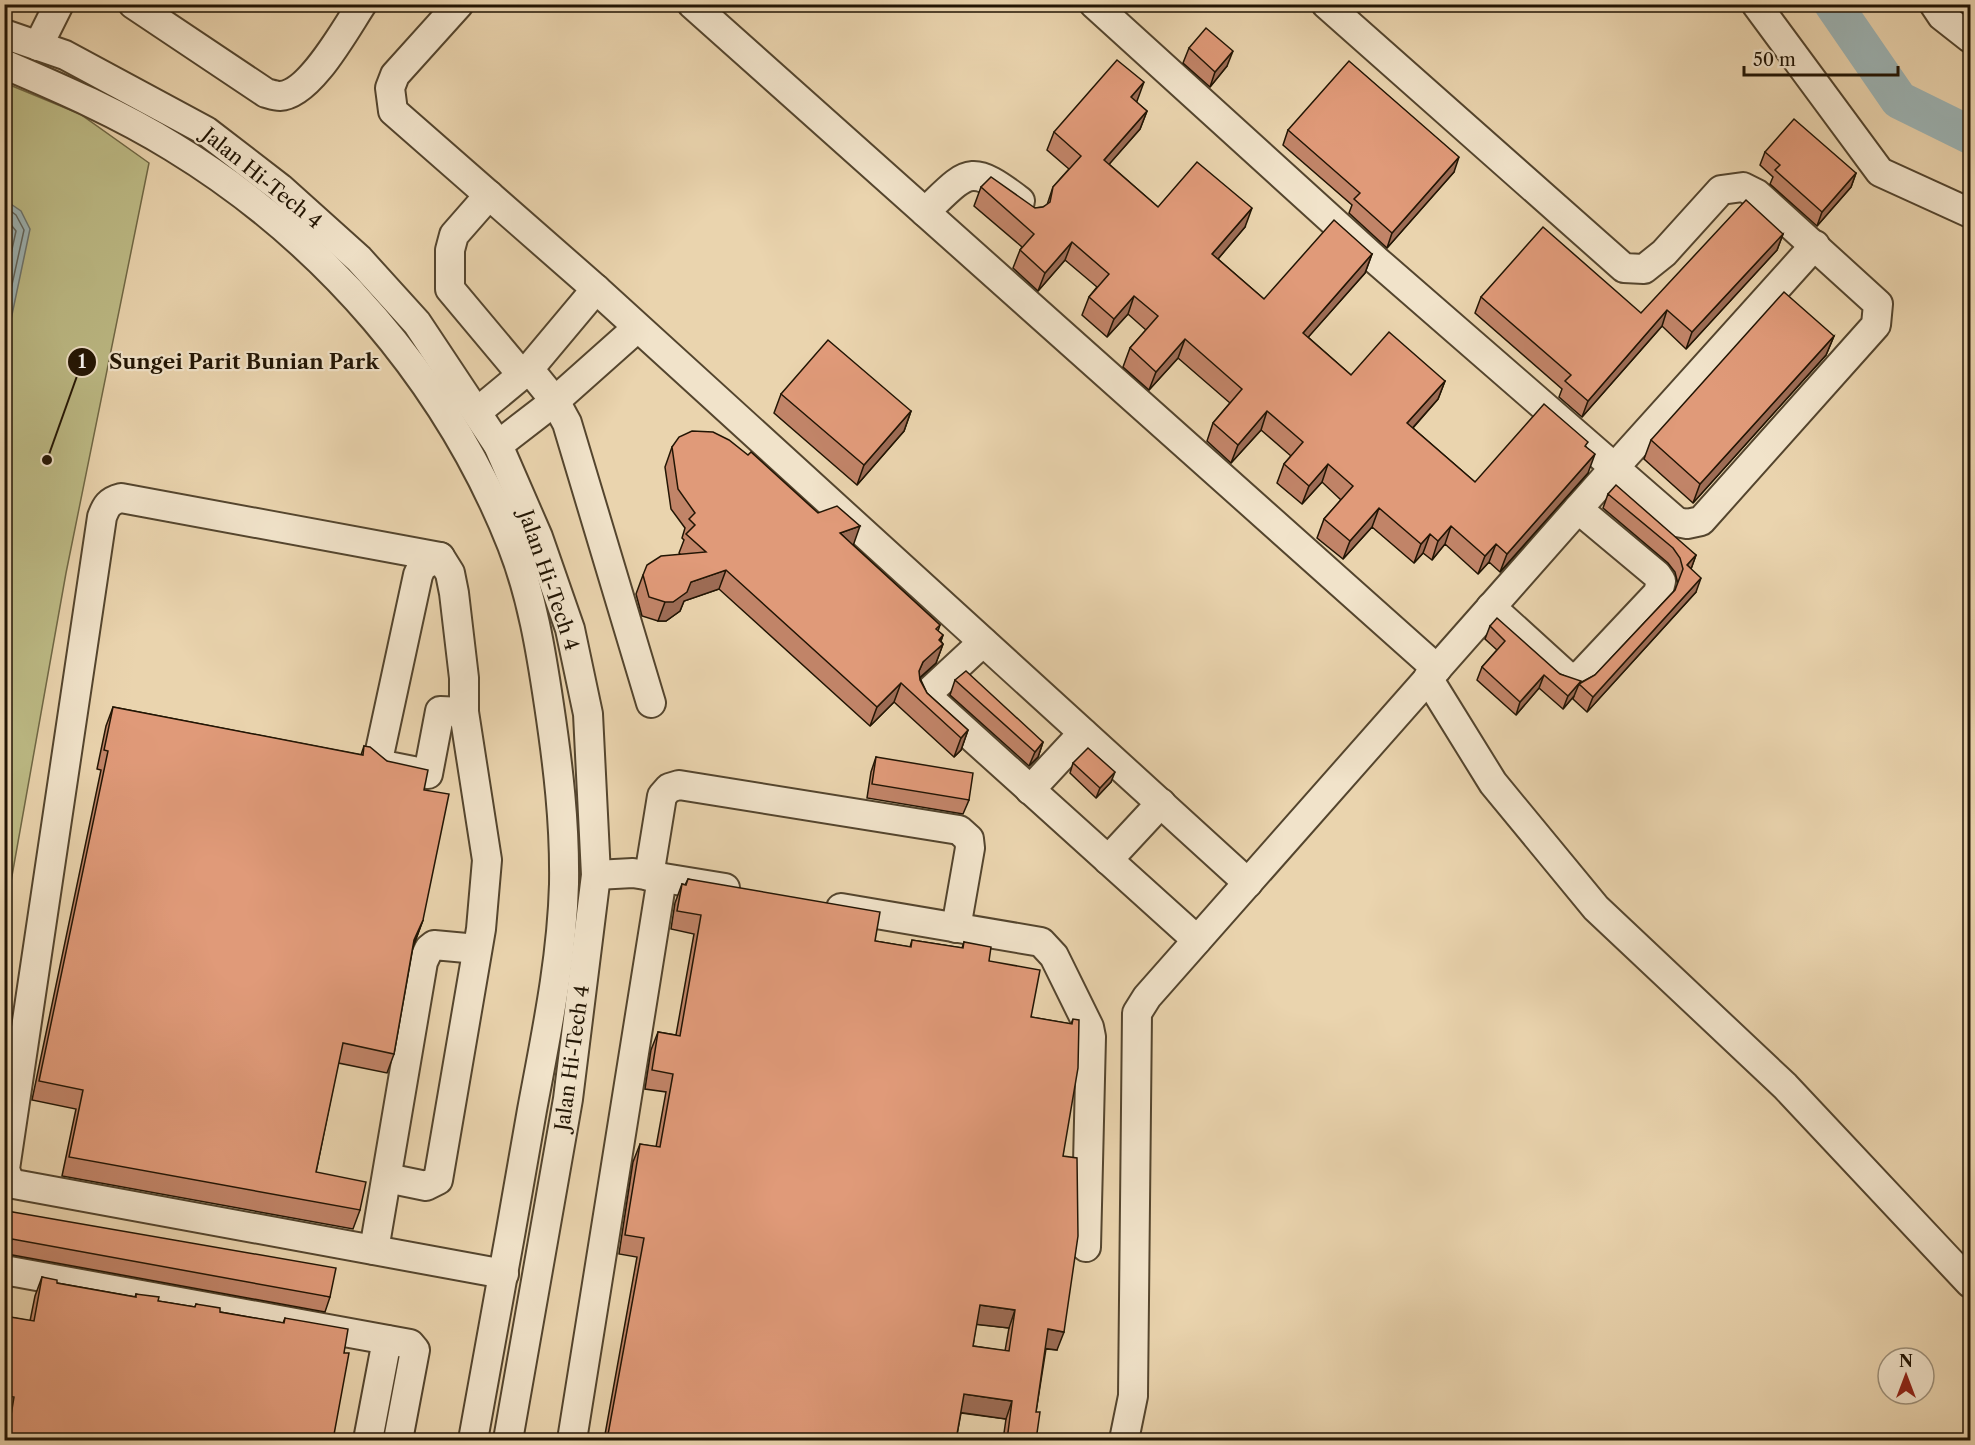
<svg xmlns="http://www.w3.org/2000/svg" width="1975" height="1445" font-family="'Libre Caslon Text',serif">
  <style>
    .green { fill: #bdbb86; stroke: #706845; stroke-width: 1.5 }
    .water { fill: #9db5b6; stroke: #6c756f; stroke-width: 1.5 }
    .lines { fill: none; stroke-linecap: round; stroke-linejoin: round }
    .shore { stroke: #60655d; stroke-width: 1.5 }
    .river { stroke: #9db5b6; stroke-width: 38 }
    .minor-casing { stroke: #54452e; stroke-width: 32 }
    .minor { stroke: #f1e3ca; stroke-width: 28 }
    .wall { fill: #c18468; stroke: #221504; stroke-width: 1.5; fill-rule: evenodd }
    .shaded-wall { fill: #9d6c55; stroke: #221504; stroke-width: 1.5 }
    .building { fill: #e09a79; stroke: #221504; stroke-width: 1.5; fill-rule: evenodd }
    .labels { text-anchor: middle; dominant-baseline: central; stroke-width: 4.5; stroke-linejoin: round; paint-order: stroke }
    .street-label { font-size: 20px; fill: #221504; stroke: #f1e3ca }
    .leader { fill: none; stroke: #221504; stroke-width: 2 }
    .callout-dot { fill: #221504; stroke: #f1e3ca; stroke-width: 2 }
    .mark-label { font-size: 18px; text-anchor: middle; font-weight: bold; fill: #fff }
    .callout-label { font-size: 21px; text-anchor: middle; font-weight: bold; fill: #221504; stroke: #f1e3ca; stroke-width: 4.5; stroke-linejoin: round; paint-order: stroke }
  </style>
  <rect width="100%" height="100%" fill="#ead4ae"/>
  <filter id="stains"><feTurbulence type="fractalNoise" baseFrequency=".00333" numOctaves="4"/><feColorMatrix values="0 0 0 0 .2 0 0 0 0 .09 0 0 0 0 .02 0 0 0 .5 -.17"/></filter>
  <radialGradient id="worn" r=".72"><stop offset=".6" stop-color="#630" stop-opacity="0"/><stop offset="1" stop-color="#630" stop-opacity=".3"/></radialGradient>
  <path class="green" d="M5 83 80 114 149 163 66 573 5 915Z"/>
  <path class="water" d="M5 200 21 211 30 229 5 348Z"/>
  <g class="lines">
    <g class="shore">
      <path d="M4 206 16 215 24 230 4 321"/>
      <path d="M4 216 16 231 4 286"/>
    </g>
    <path class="river" d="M1833 4 1899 100 1970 135"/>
    <defs>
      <g id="minor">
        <path d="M133 4 266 93C270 94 275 96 280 96 310 95 346 28 362 4"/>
        <path d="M459 4 395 75 390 88 393 111 596 289 1248 883"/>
        <path d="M692 4 1437 669"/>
        <path d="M1094 4 1377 261 1677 522 1687 524 1701 521 1876 325 1878 304 1757 194 1743 187 1721 190 1664 253 1644 269 1624 268 1326 4"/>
        <path d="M1756 4 1880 172 1970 213"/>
        <path d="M1934 4 1942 16 1970 38"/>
        <path d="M4 34 65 55 206 131 280 188 359 259 417 323 498 445 538 537 570 629 588 714 596 875 568 1099 508 1440"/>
        <path d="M38 46 59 4"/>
        <path d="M4 64C62 89 120 114 173 147 324 239 447 381 512 545 532 596 541 651 549 705 558 765 565 823 564 884 562 960 546 1035 532 1110 513 1220 493 1331 473 1440"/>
        <path d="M489 195 454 235 450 250V289L522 375"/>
        <path d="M925 212C968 171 969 162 1020 201"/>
        <path d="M529 369 555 401 567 423 651 703"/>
        <path d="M477 412 529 369 596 289"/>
        <path d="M498 445 555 401 637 328"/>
        <path d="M440 557 422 566 418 575 378 760 388 766 428 774 440 711 464 712"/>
        <path d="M1491 607 1566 675 1578 678 1658 593 1661 581 1657 575 1578 509"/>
        <path d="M983 642 928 693 931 700 1197 940"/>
        <path d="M1428 678 1493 783 1596 908 1785 1086 1970 1283"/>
        <path d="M1030 790 1083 733"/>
        <path d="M1108 860 1161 803"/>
        <path d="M596 875 633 873 725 888"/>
        <path d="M649 876 662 796 669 788 679 785 959 830 969 839 970 848 956 928"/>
        <path d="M841 908 1041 942 1054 956 1089 1027 1091 1037 1086 1247"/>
        <path d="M387 1178 426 1186 438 1180 481 929 487 860 464 712V678L454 593 450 573 440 557 121 498C109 501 106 506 102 517L5 1169 8 1178 14 1184 504 1274"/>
        <path d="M374 1250 423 962 429 949 434 945 477 949"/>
        <path d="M4 1270 410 1344 415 1350 398 1440"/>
        <path d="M368 1440 387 1340"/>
        <path d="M572 1440 662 878"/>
        <path d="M1124 1440 1133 1396 1137 1013 1147 997 1615 467 1815 245"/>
      </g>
    </defs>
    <use href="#minor" class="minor-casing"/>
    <use href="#minor" class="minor"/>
  </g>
  <g class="wall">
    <path d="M1189 48 1227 66 1210 87 1183 63Z"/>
    <path d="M1137 101 1136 102 1147 111 1140 129 1109 164 1158 207 1245 227 1218 259 1264 299 1372 254 1365 273 1308 337 1351 375 1445 381 1438 399 1413 428 1475 482 1586 447 1588 473 1500 572 1489 562 1478 574 1445 544 1432 560 1423 553 1414 563 1372 527 1343 559 1317 538 1324 519 1341 500 1322 482 1302 504 1277 483 1284 464 1291 456 1261 430 1231 463 1207 441 1213 423 1230 403 1178 358 1149 390 1123 367 1130 348 1146 330 1128 314 1107 337 1082 315 1089 297 1097 287 1065 260 1038 291 1013 268 1020 250 1022 247 974 206 981 187 1035 208 1043 207 1047 205 1053 187 1069 169 1047 150 1054 132Z"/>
    <path d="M1288 130 1454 172 1387 248 1349 213 1352 205 1283 145Z"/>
    <path d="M1765 152 1856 173 1851 187 1817 226 1770 184 1773 177 1760 165Z"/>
    <path d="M1783 234 1777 250 1686 349 1662 326 1582 417 1559 397 1562 389 1475 313 1481 297 1641 313Z"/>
    <path d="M1834 336 1826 355 1693 503 1644 459 1651 440Z"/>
    <path d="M781 394 911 411 904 431 857 485 774 413Z"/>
    <path d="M672 447 853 545 940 625 938 631 943 635 941 641 943 644 936 663 920 678 927 693 968 730 961 750 954 757 894 702 870 726 719 589 684 601 680 611 666 621H658L642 616 636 594 643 575 680 554 679 553 684 540 682 538 685 528 671 509 665 467Z"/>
    <path d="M1608 494 1696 555 1691 569 1696 592 1587 712 1573 699 1574 696 1563 709 1539 688 1516 715 1477 680 1482 667 1497 650 1485 639 1490 626 1560 674 1580 683 1595 675 1675 590 1678 584 1675 572 1668 563 1603 508Z"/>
    <path d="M955 680 1043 742 1038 757 1029 766 950 695Z"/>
    <path d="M113 707 361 755 364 746 387 761 424 790 423 920 413 947 394 1054 387 1073 338 1063 316 1172 360 1210 353 1229 62 1176 76 1109 32 1100 101 770 97 769 106 726Z"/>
    <path d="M876 757 969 800 963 814 867 798 871 772Z"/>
    <path d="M1073 763 1111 782 1096 798 1070 773Z"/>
    <path d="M688 879 875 941 910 947 912 940 962 948 964 942 989 961 1031 1017 1071 1024 1073 1019 1063 1156 1057 1350 1046 1349 1036 1412V1440H1003L1006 1419 961 1413 956 1440H604L637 1257 619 1254 633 1162 640 1144 656 1147 666 1092 645 1089 651 1050 658 1032 676 1035 694 934 671 929 675 903 682 884 685 885ZM976 1324 1009 1328 1005 1351 973 1346Z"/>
    <path d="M7 1211 330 1297 325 1312 7 1254H4V1219Z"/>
    <path d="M42 1277 57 1283 135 1297 136 1294 158 1301 195 1307 196 1304 220 1312 283 1323 285 1318 344 1353 333 1440H4V1431L7 1415H4V1316L30 1321 35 1296Z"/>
  </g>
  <g class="shaded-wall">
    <path d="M1233 51 1227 66 1210 87 1215 72Z"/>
    <path d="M1144 82 1137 101 1124 115 1131 97Z"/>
    <path d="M1147 111 1140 129 1097 178 1104 160Z"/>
    <path d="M1459 157 1454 172 1387 248 1392 233Z"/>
    <path d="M1856 173 1851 187 1817 226 1822 212Z"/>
    <path d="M1252 208 1245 227 1206 273 1212 254Z"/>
    <path d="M1783 234 1777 250 1686 349 1692 332Z"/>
    <path d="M1072 242 1065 260 1038 291 1045 273Z"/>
    <path d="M1372 254 1365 273 1296 351 1303 333Z"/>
    <path d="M1134 296 1128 314 1107 337 1114 319Z"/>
    <path d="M1667 310 1662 326 1582 417 1588 401Z"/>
    <path d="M1834 336 1826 355 1693 503 1700 484Z"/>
    <path d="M1185 339 1178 358 1149 390 1156 372Z"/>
    <path d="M1445 381 1438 399 1400 442 1407 423Z"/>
    <path d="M911 411 904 431 857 485 864 465Z"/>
    <path d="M1267 411 1261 430 1231 463 1238 445Z"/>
    <path d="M1595 454 1588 473 1500 572 1507 554Z"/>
    <path d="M1328 464 1322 482 1302 504 1309 486Z"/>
    <path d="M1379 508 1372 527 1343 559 1350 541Z"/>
    <path d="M860 526 853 546 840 533Z"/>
    <path d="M1451 526 1445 544 1432 560 1438 541Z"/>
    <path d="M1430 534 1423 553 1414 563 1421 544Z"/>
    <path d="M1496 544 1489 562 1478 574 1485 556Z"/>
    <path d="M1696 555 1691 569 1687 565Z"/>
    <path d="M726 570 719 589 684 601 680 611 666 621H658L665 602 691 582Z"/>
    <path d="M1701 578 1696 592 1587 712 1593 697Z"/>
    <path d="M943 635 938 649 943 644 936 663 916 681 919 671 923 662Z"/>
    <path d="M1544 675 1539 688 1516 715 1520 702Z"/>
    <path d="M1581 681 1580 685 1579 684 1574 696 1563 709 1568 696Z"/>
    <path d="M901 683 894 702 870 726 877 707Z"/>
    <path d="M968 730 961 750 954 757 961 738Z"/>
    <path d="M1043 742 1038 757 1029 766 1035 752Z"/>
    <path d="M1115 772 1111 782 1096 798 1100 788Z"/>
    <path d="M423 920 416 939 407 959 414 940Z"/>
    <path d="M12 1239 7 1254H4V1240Z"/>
    <path d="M980 1305 1015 1310 1009 1328 973 1324Z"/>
    <path d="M1048 1329 1064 1332 1057 1350 1042 1348Z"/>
    <path d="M964 1394 1012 1401 1006 1419 957 1412Z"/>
  </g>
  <g class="building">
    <path d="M1206 28 1233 51 1215 72 1189 48Z"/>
    <path d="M1117 60 1144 82 1131 97 1147 111 1104 160 1158 207 1197 162 1252 208 1212 254 1264 299 1334 220 1372 254 1303 333 1351 375 1389 332 1445 381 1407 423 1475 482 1544 404 1588 442 1585 446 1595 454 1507 554 1496 544 1485 556 1451 526 1438 541 1430 534 1421 544 1379 508 1350 541 1324 519 1353 486 1328 464 1309 486 1284 464 1303 442 1267 411 1238 445 1213 423 1242 389 1185 339 1156 372 1130 348 1158 316 1134 296 1114 319 1089 297 1109 274 1072 242 1045 273 1020 250 1034 234 981 187 991 177 1035 208 1043 207 1050 202 1053 187 1081 156 1054 132Z"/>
    <path d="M1349 61 1459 157 1392 233 1354 199 1360 193 1288 130Z"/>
    <path d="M1794 119 1856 173 1822 212 1775 170 1780 165 1765 152Z"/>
    <path d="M1746 200 1783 234 1692 332 1667 310 1588 401 1565 381 1571 375 1481 297 1543 227 1641 313Z"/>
    <path d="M1784 292 1834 336 1700 484 1651 440Z"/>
    <path d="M828 340 911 411 864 465 781 394Z"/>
    <path d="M692 431 713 432 729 440 748 455 751 452 818 513 837 506 860 526 840 533 940 625 936 629 943 635 939 640 943 644 923 662 919 671 920 680 927 693 968 730 961 738 901 683 877 707 726 570 691 582 687 592 673 602H665L649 597 643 575 647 565 661 556 706 552 686 534 695 525 689 519 695 513 678 489 672 447 679 437Z"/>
    <path d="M1616 485 1696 555 1687 565 1701 578 1593 697 1579 684 1595 675 1675 590 1683 569 1680 558 1673 548 1608 494Z"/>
    <path d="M1497 618 1560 674 1581 681 1568 696 1544 675 1520 702 1482 667 1505 641 1490 626Z"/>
    <path d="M966 671 1043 742 1035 752 955 680Z"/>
    <path d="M113 707 363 755 364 746 370 747 387 761 428 770 424 790 449 794 423 920 414 940 394 1054 343 1043 316 1172 366 1182 360 1210 69 1157 83 1090 39 1081 108 751 104 750Z"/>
    <path d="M1088 748 1115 772 1100 788 1073 763Z"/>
    <path d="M876 757 973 773 969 800 872 784Z"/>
    <path d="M688 879 880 912 875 941 911 947 912 940 963 948 964 942 991 947 989 961 1040 970 1031 1017 1072 1024 1073 1019 1079 1020 1078 1068 1063 1156 1077 1158 1078 1236 1064 1332 1048 1329 1036 1412H1040L1036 1440H1007L1012 1401 964 1394 956 1440H607L644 1238 625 1235 640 1144 660 1147 673 1074 652 1070 658 1032 680 1036 701 915 677 911 682 884 686 885ZM980 1305 1015 1310 1009 1351 973 1346Z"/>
    <path d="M7 1211 336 1268 330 1297 12 1239 4 1240V1228Z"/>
    <path d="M42 1277 57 1280V1283L136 1297V1294L159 1297 158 1301 195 1307 196 1304 220 1308V1312L284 1323 285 1318 348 1329 344 1353H349L333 1440H7L14 1397 4 1395V1316L34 1321Z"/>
  </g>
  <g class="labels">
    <g class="street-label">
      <text transform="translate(262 178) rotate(39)">Jalan Hi-Tech 4</text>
      <text transform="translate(549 580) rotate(71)">Jalan Hi-Tech 4</text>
      <text transform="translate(572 1058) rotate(-82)">Jalan Hi-Tech 4</text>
    </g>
  </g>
  <path class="leader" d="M47 460L82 362"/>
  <g class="callout-dot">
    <circle cx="47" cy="460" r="6"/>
    <circle cx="82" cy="362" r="15"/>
  </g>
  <g class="mark-label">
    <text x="82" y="368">1</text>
  </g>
  <g class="callout-label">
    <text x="244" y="369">Sungei Parit Bunian Park</text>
  </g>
  <rect width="1975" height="1445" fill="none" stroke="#ead4ae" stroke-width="24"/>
  <rect x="6" y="6" width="1963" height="1433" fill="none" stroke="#221504" stroke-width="3"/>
  <rect x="12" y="12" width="1951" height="1421" fill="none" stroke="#221504" stroke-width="1.5"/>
  <g transform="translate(1906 1376)"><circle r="28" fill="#f1e3ca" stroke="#9e917b" stroke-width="1.5"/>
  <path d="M0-4.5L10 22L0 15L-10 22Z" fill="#8f2418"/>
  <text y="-9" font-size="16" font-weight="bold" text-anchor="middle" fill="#221504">N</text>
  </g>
  <path d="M1744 66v9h154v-9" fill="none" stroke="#221504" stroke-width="3"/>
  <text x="1753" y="66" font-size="18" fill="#221504" stroke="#f1e3ca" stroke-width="4.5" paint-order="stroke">50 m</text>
  <rect width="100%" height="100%" filter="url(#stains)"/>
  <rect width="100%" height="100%" fill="url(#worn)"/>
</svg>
